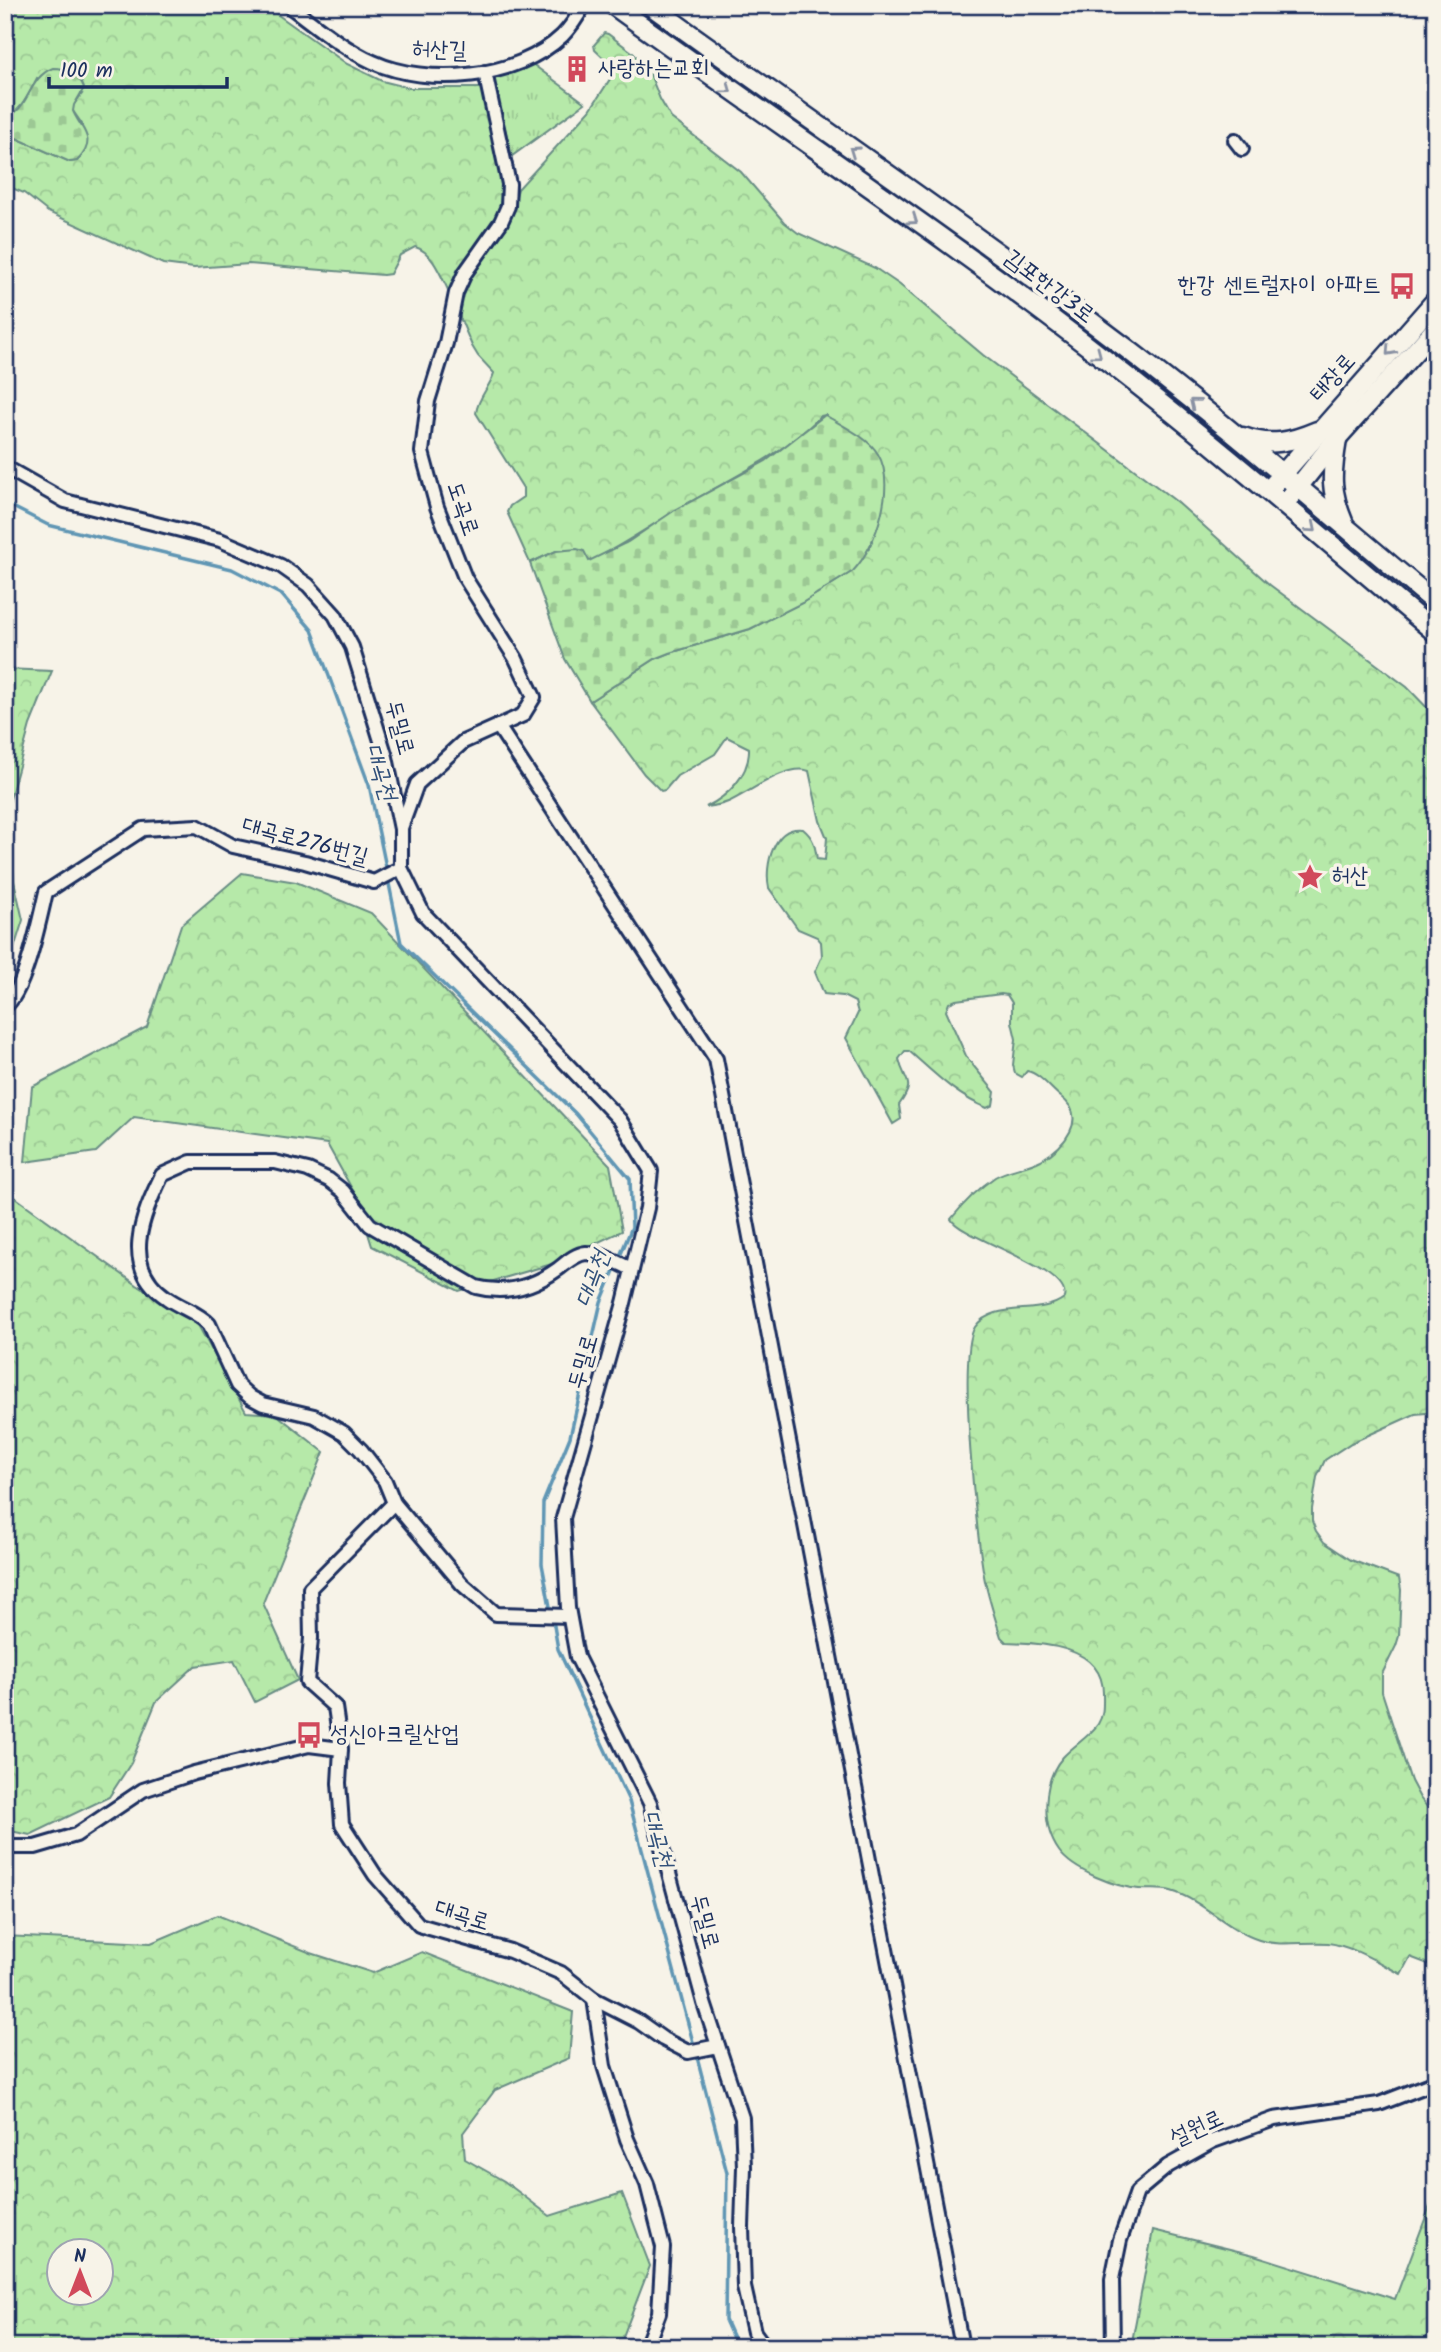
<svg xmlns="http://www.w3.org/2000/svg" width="1441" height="2352" font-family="Kalam,'Poor Story',sans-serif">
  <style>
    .forest { fill: url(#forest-crowns); stroke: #688c84; stroke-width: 2; fill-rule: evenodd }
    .cemetery { fill: url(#cemetery-stones); stroke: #688c84; stroke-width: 2 }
    .park { fill: url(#park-tufts); stroke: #688c84; stroke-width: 2 }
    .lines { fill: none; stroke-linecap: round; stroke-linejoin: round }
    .stream { stroke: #6096b4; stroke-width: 3.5 }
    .street-casing { stroke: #1b2f5e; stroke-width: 18 }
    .secondary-casing { stroke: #1b2f5e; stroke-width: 23 }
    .street { stroke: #f7f3e8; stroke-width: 12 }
    .secondary { stroke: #f7f3e8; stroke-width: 18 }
    .oneway { stroke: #8991a3 }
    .labels { text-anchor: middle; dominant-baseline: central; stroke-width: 7; stroke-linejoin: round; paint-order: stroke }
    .street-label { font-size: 23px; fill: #1b2f5e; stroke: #f7f3e8 }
    .poi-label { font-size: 23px; fill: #1b2f5e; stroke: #f7f3e8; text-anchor: start }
    .water-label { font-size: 24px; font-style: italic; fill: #32517b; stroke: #f7f3e8 }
  </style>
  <defs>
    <pattern id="forest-crowns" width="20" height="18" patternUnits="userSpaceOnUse" patternTransform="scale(1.75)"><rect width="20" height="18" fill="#b6e9a9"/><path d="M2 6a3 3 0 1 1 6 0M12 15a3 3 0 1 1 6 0" fill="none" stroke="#9cc894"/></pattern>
    <pattern id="cemetery-stones" width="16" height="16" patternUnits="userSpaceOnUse" patternTransform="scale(1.75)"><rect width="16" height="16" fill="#b6e9a9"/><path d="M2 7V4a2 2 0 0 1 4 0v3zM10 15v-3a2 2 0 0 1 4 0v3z" fill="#9cc894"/></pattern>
    <pattern id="park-tufts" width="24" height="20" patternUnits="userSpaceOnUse" patternTransform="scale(1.75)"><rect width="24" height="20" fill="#b6e9a9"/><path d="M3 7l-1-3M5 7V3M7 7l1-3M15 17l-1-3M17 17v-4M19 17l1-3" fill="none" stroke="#9cc894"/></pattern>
  </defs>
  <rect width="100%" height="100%" fill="#f7f3e8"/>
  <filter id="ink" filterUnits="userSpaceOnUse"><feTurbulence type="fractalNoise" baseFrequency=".0143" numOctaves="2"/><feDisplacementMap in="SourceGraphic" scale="14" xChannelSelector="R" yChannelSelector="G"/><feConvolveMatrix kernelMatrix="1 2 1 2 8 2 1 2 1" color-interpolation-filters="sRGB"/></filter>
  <g filter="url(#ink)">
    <g class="forest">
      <path d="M5 5H264L347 64 382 81 410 88H480L483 90 501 181C506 217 484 231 467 260 460 271 456 283 451 296 443 281 433 251 415 247L400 255 390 274 383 275 249 264 194 268 163 264 48 212 24 193 5 185V133L70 162 77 161 82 156V124L73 111V105L82 94 37 78C29 92 23 112 5 117Z"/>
      <path d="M604 33 608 34 632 52 648 69 660 99 671 118 741 172 784 222 798 233 875 268 900 285 983 355 1177 502 1270 585 1407 687 1436 717V1412L1415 1414 1351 1443 1325 1460 1317 1477 1312 1509V1521L1316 1531 1324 1542 1351 1560 1399 1578 1401 1590 1399 1636 1396 1646 1382 1674V1692L1411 1781 1420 1798 1436 1818V1967L1410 1957 1401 1974C1379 1963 1353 1946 1328 1943 1305 1941 1281 1947 1259 1940 1227 1930 1203 1900 1171 1891 1161 1888 1150 1890 1139 1889 1116 1887 1073 1871 1059 1851 1041 1826 1042 1780 1063 1757 1074 1745 1089 1737 1098 1724 1104 1715 1103 1704 1103 1693 1103 1645 1041 1643 1006 1642L1001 1637C995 1618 989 1600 985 1581 977 1543 957 1353 975 1327 994 1300 1040 1317 1064 1298 1073 1269 960 1238 951 1219 963 1204 979 1188 995 1177 1009 1169 1026 1168 1041 1160 1064 1147 1089 1118 1061 1097 1051 1089 1039 1073 1027 1071L1022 1077 1015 1073 1013 1065 1016 1039 1012 1022V1003L1007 995 1001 994 956 1000 949 1003 946 1011 967 1058 995 1092 993 1105 987 1108C956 1096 933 1072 909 1051H905L899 1059C904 1083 917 1080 899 1105L901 1119 893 1124 846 1038 858 1013 855 1002 843 996 824 994 815 972 822 956 821 942 817 937 798 929 769 888C764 865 774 825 803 829 814 838 815 846 817 859L825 860 827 838 820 821 809 771C788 762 747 794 728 802 721 805 713 806 706 807 728 796 750 775 749 748L727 737 715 754 677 776 665 790 661 791 644 774 590 701 655 659 670 653 750 629 802 603 853 571 868 444 825 415 821 416C776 460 730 478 677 510 647 528 621 546 589 562L556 551 530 563 507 512 510 506 523 497V488L476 413C478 397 490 387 494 373L478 356 472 346 458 313 463 292 470 276 510 218 518 189 590 110 610 79 613 67 595 50 594 45Z"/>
      <path d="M5 669 52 671 30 725 7 810 14 881 23 920 5 977Z"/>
      <path d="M242 873 296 882 371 913 610 1165 622 1231 552 1264 459 1291 372 1246 357 1198 327 1144 134 1117 96 1152 25 1162 32 1087 147 1027 181 925Z"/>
      <path d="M5 1190 137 1285 198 1325 246 1412 276 1414 324 1452 263 1603 298 1680 255 1702 234 1660 195 1666 156 1702 131 1763 109 1797 30 1835 5 1830Z"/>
      <path d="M217 1915 311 1953 373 1973 422 1952 573 2012 569 2058 495 2090 463 2133 465 2159 504 2181 550 2216 622 2193 650 2266 619 2347H5V1936L151 1943ZM102 2250V2292H60V2250Z"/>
      <path d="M1436 2190V2347H1131L1153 2230 1254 2255 1395 2299Z"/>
    </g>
    <g class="cemetery">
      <path d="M53 68C67 68 79 74 84 88L74 105 73 111C81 130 99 139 77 161L70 162 5 133V117C30 111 27 78 53 68Z"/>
      <path d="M825 415C841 425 868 437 878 454 896 485 877 546 853 571L802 603 750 629 670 653 655 659 590 701 565 659 530 563 556 551 577 549 584 551 589 561 628 542 675 510 766 461Z"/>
    </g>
    <path class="park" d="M531 63 585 103 512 156 493 81 495 76Z"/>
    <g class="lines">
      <g class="stream">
        <path d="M5 503 48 525 232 569 282 595 312 630 369 785 387 872"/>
        <path d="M388 879 401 943 576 1114 630 1179 632 1227 601 1302 570 1437 543 1503 542 1564 551 1612"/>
        <path d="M553 1620 558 1649 629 1801 694 2046"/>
        <path d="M696 2053 727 2173 725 2320 737 2347"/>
      </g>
      <defs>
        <g id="street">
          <path d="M288 5C315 25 342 48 373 62 428 87 517 79 562 36 571 27 578 16 584 5"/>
          <path d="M1235 140 1242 149"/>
          <path d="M5 467 65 501 220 540 281 566 308 585 335 615 352 647 386 757 401 829V868L423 913 620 1120 651 1171 647 1208 624 1303 563 1518 568 1608 577 1657 650 1803 704 2003 742 2118 744 2167 742 2227 744 2287 754 2332 765 2347"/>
          <path d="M498 726 716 1059 962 2347"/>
          <path d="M401 828 417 784 463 742 523 715 534 697 516 659 465 578 437 507 422 452 428 401 446 343 456 293 465 273 501 222 508 206 509 184 485 72"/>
          <path d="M5 1006C25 993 40 917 46 892L143 829 197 826 233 846 305 862 374 882 401 868"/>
          <path d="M569 1616 496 1614 462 1584 394 1503 385 1481 361 1450 344 1433 314 1416 263 1404 250 1397 237 1385 209 1324C197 1312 181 1308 167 1298 120 1267 142 1216 162 1175L191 1162H275L308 1170 329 1180 343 1191 370 1225 476 1287C506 1295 533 1287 558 1269 566 1263 575 1254 586 1253 602 1253 617 1263 632 1269"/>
          <path d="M341 1749 335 1707 307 1682 311 1638 310 1588 394 1503"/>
          <path d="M5 1847H35L76 1835 143 1790 194 1773 309 1745 341 1749 339 1783 342 1824 375 1875 419 1925 510 1951 561 1973 594 1999 639 2022 663 2039 688 2052 718 2046"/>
          <path d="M594 1999 604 2066 627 2139 647 2184 663 2247 659 2313 646 2347"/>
          <path d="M1113 2347 1112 2279 1120 2240 1137 2192 1168 2166 1213 2141 1274 2119 1379 2104 1436 2082"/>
        </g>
        <g id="secondary">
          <path d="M613 5C774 122 940 232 1098 354 1214 443 1324 539 1436 633"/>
          <path d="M650 5C809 120 970 229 1126 348 1232 429 1333 517 1436 603"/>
          <path d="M1243 437C1270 447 1291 442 1317 431"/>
          <path d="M1337 440C1331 475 1330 491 1344 524"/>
          <path d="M1274 484 1436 300"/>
          <path d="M1291 496 1337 438 1436 328"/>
        </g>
      </defs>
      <use href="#street" class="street-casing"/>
      <use href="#secondary" class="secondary-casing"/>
      <use href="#street" class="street"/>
      <use href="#secondary" class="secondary"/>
    </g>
    <defs><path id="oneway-chevron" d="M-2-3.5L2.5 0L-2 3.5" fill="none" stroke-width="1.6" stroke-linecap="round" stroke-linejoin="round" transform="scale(1.75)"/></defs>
    <g class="oneway">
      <use href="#oneway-chevron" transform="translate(727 89) rotate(36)"/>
      <use href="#oneway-chevron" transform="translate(854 151) rotate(-145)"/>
      <use href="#oneway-chevron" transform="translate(913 220) rotate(35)"/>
      <use href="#oneway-chevron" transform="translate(1390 351) rotate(132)"/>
      <use href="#oneway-chevron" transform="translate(1097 354) rotate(37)"/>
      <use href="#oneway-chevron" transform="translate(1194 403) rotate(-141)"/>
      <use href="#oneway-chevron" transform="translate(1312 528) rotate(40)"/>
    </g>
  </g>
  <defs>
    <symbol id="building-bare" viewBox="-9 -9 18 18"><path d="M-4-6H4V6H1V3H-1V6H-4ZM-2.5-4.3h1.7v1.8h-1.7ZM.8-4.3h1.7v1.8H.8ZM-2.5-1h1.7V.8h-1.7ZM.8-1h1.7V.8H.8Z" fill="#d1495b" stroke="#f7f3e8" stroke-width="2.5" paint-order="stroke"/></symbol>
    <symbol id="bus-bare" viewBox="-9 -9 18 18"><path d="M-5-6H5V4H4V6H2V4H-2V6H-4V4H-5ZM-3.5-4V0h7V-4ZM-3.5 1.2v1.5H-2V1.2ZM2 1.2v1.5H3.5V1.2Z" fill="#d1495b" stroke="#f7f3e8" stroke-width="2.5" paint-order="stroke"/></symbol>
    <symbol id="sight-bare" viewBox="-9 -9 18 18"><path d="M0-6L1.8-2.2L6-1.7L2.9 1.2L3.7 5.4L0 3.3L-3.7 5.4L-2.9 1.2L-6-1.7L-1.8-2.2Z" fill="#d1495b" stroke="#f7f3e8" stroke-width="2.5" paint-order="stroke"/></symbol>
  </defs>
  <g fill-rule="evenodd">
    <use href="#building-bare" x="558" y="50" width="38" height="38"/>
    <use href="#bus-bare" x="1383" y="267" width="38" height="38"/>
    <use href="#sight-bare" x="1291" y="858" width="38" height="38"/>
    <use href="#bus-bare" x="290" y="1716" width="38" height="38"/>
  </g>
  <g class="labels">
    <g class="street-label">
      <text transform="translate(439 51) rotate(1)">허산길</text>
      <text transform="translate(1049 287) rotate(37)">김포한강3로</text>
      <text transform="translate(1333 378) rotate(-48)">태장로</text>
      <text transform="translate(462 509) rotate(71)">도곡로</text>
      <text transform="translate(399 728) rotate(75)">두밀로</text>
      <text transform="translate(305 842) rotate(15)">대곡로276번길</text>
      <text transform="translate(584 1362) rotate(-74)">두밀로</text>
      <text transform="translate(462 1916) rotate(17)">대곡로</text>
      <text transform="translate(704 1922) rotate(75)">두밀로</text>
      <text transform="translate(1197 2129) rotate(-25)">설원로</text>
    </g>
    <g class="poi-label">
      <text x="598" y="69">사랑하는교회</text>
      <text x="1381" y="286" text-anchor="end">한강 센트럴자이 아파트</text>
      <text x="1331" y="877">허산</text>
      <text x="330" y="1735">성신아크릴산업</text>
    </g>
    <g class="water-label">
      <text transform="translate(380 772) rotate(73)">대곡천</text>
      <text transform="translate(593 1279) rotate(-70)">대곡천</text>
      <text transform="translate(657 1839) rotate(75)">대곡천</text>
    </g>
  </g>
  <rect width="1441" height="2352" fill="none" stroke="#f7f3e8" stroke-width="28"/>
  <rect x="14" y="14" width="1413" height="2324" fill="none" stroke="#1b2f5e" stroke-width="2.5" filter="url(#ink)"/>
  <g transform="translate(80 2272)"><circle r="33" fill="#f7f3e8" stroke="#9fa5b1" stroke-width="2"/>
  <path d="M0-5L12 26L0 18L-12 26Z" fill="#d1495b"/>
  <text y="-10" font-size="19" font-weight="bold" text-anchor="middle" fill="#1b2f5e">N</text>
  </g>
  <path d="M49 77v10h178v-10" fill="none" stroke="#1b2f5e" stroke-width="3.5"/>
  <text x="60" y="77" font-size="21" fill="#1b2f5e" stroke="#f7f3e8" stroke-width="5" paint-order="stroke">100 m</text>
</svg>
